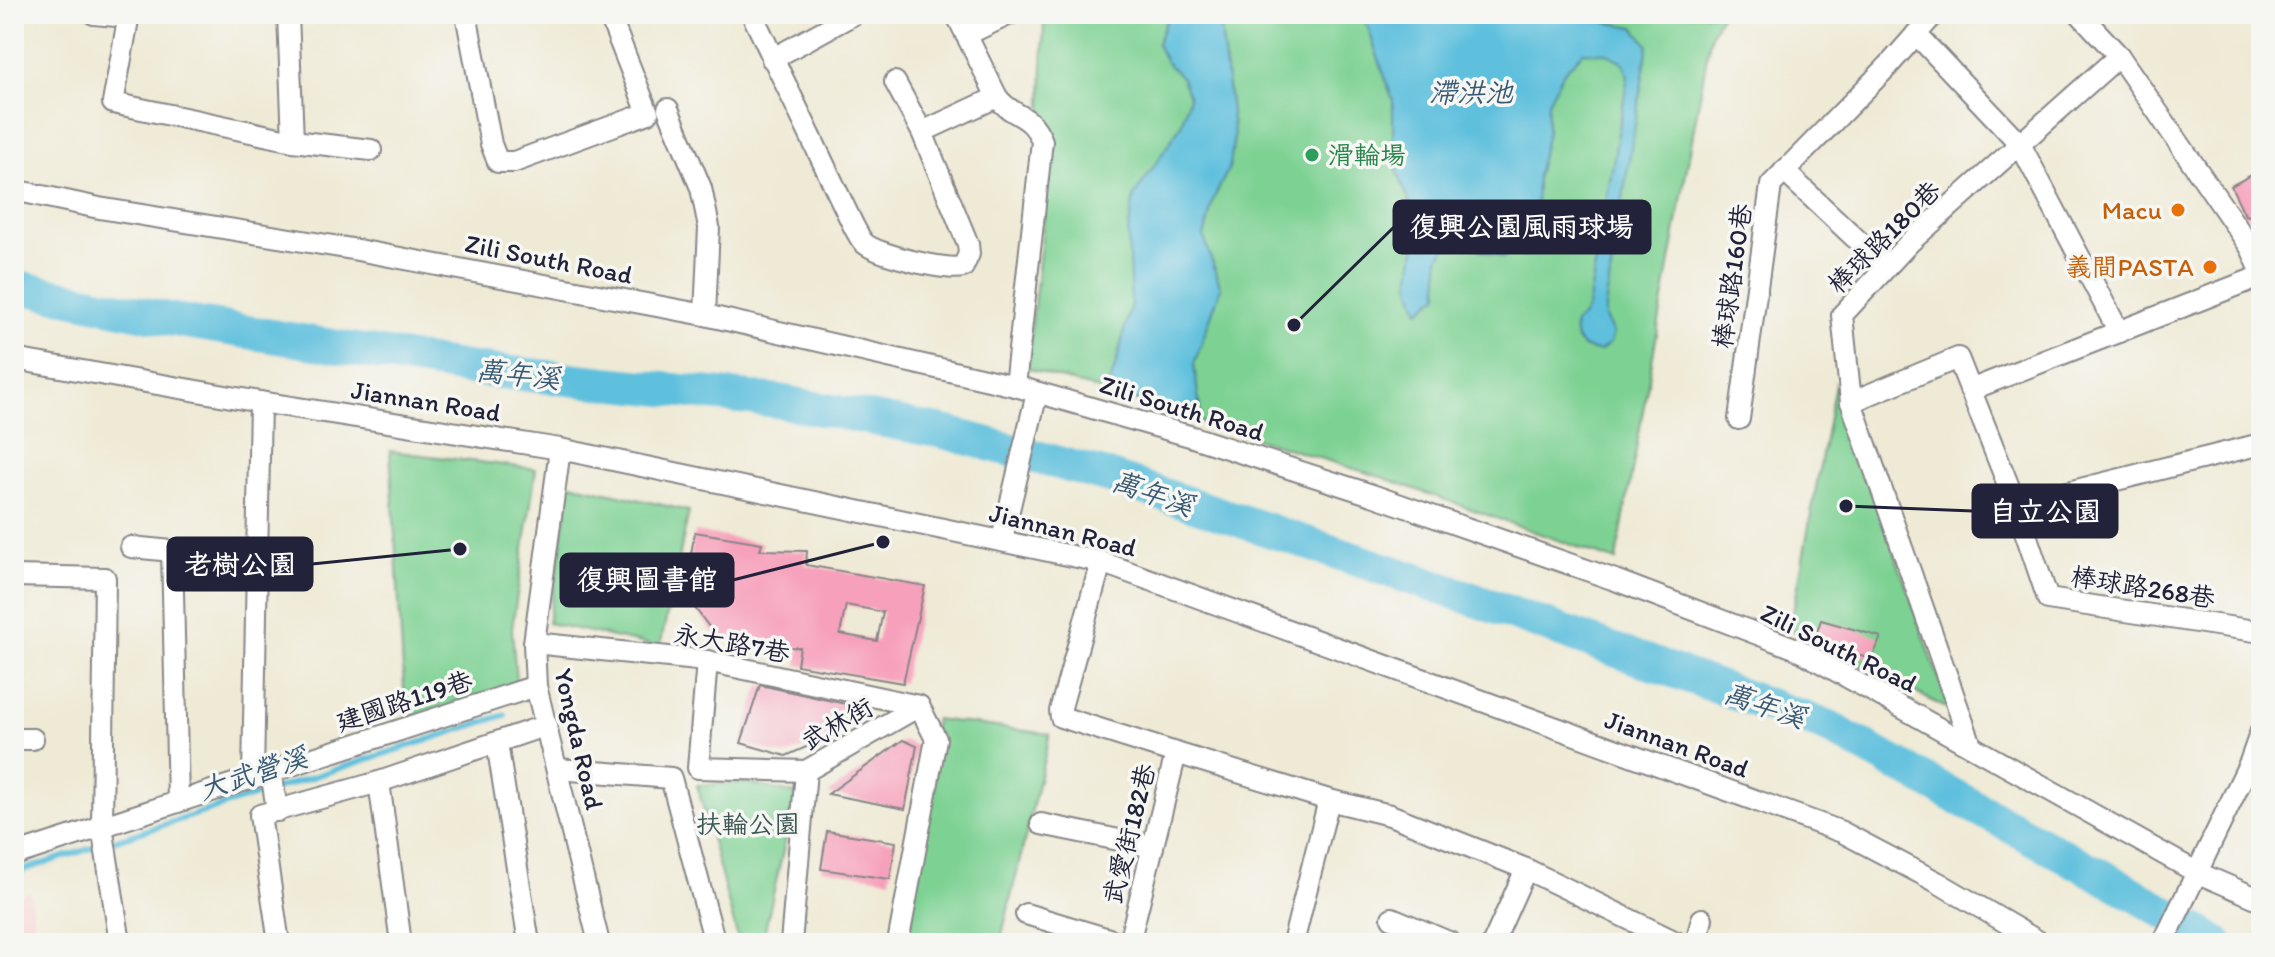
<svg xmlns="http://www.w3.org/2000/svg" width="2275" height="957" font-family="Itim,'LXGW WenKai TC',sans-serif">
  <style>
    .built { fill: #f7cfd1 }
    .green { fill: #7dd193; stroke: #507a67; stroke-width: 2 }
    .water { fill: #5ec0dd; stroke: #40718c; stroke-width: 2 }
    .lines { fill: none; stroke-linecap: round; stroke-linejoin: round }
    .stream { stroke: #5ec0dd; stroke-width: 6 }
    .river { stroke: #5ec0dd; stroke-width: 34 }
    .building { fill: #f7a0bb; fill-rule: evenodd }
    .minor-casing { stroke: #888688; stroke-width: 24 }
    .minor { stroke: #fff; stroke-width: 20 }
    .leisure-dot { fill: #2e9e5b; stroke: #f6f6f2; stroke-width: 3 }
    .food-dot { fill: #e8710a; stroke: #f6f6f2; stroke-width: 3 }
    .labels { text-anchor: middle; dominant-baseline: central; stroke-width: 7; stroke-linejoin: round; paint-order: stroke }
    .leisure-label { font-size: 26px; fill: #27864d; stroke: #f6f6f2; text-anchor: start }
    .food-label { font-size: 26px; fill: #c56008; stroke: #f6f6f2; text-anchor: end }
    .street-label { font-size: 26px; fill: #22223b; stroke: #f6f6f2 }
    .park-label { font-size: 26px; fill: #3d5755; stroke: #f6f6f2 }
    .water-label { font-size: 28px; font-style: italic; fill: #375974; stroke: #f6f6f2 }
    .leader { fill: none; stroke: #22223b; stroke-width: 3 }
    .callout-dot { fill: #22223b; stroke: #f6f6f2; stroke-width: 3 }
    .callout { fill: #22223b; stroke: #22223b; stroke-width: 3 }
    .callout-label { font-size: 28px; text-anchor: middle; font-weight: bold; fill: #fff }
  </style>
  <rect width="100%" height="100%" fill="#f6f6f2"/>
  <filter id="ink" filterUnits="userSpaceOnUse"><feTurbulence type="fractalNoise" baseFrequency=".0125" numOctaves="2"/><feDisplacementMap in="SourceGraphic" scale="16" xChannelSelector="R" yChannelSelector="G"/><feConvolveMatrix kernelMatrix="1 2 1 2 8 2 1 2 1" color-interpolation-filters="sRGB"/></filter>
  <filter id="wash" filterUnits="userSpaceOnUse"><feTurbulence type="fractalNoise" baseFrequency=".006" numOctaves="4" result="noise"/><feDisplacementMap in="SourceGraphic" scale="32" xChannelSelector="R" yChannelSelector="G"/><feGaussianBlur stdDeviation="1.8" result="paint"/><feColorMatrix in="noise" values="0 0 0 0 0 0 0 0 0 0 0 0 0 0 0 0 0 1.4 0 .05"/><feComposite in="paint" operator="in"/></filter>
  <g filter="url(#wash)">
    <rect width="100%" height="100%" fill="#efead5"/>
    <path class="built" d="M30 892 37 943H14V896Z"/>
    <g class="green">
      <path d="M1044 14H1722L1711 34 1616 561 1384 478 1027 368 1053 135 1042 108Z"/>
      <path d="M1835 384 1950 710 1790 629Z"/>
      <path d="M390 451 536 469 512 628 517 694 406 722Z"/>
      <path d="M571 484 689 511 660 647 548 623Z"/>
      <path d="M935 719 1050 734 1000 943H895Z"/>
      <path d="M748 783 796 794 762 943H739L697 785Z"/>
    </g>
    <g class="water">
      <path d="M1169 14H1224L1220 21 1234 136 1230 166 1213 200 1204 237 1221 288 1194 364 1201 417 1107 391 1116 364 1131 304 1128 233 1134 196 1181 125 1189 97 1182 78 1166 62 1157 44Z"/>
      <path d="M1360 14H1558L1634 27 1648 45 1605 307V318L1613 333 1610 343 1600 351C1582 350 1572 342 1575 323L1583 316 1588 307 1628 76 1624 64 1607 53 1583 52 1563 73 1548 102 1547 132 1537 176 1536 216 1525 241 1503 258 1457 240 1448 243 1439 258V295L1419 311 1410 284 1418 224 1393 160V101L1367 25Z"/>
    </g>
    <g class="lines">
      <path class="stream" d="M14 873 505 715"/>
      <path class="river" d="M14 286 168 319 472 369 778 401 944 432 1114 478 1464 596 1824 725 2124 888 2217 943"/>
    </g>
    <g id="blocks">
      <g class="building">
        <path d="M2261 170V218L2245 215 2231 186Z"/>
        <path d="M695 532 762 543 760 550 807 551 806 565 925 586 903 683 797 665 800 647 755 648 754 638 716 636 683 592 712 562 690 559ZM846 605 883 612 877 641 840 634Z"/>
        <path d="M1821 620 1881 637 1872 659 1813 643Z"/>
        <path d="M760 685 859 707 856 719 849 717 845 731 833 727 829 737 786 756 741 743Z"/>
        <path d="M903 740 917 746 905 809 828 794Z"/>
        <path d="M827 831 896 842 890 879 821 869Z"/>
      </g>
    </g>
  </g>
  <g filter="url(#ink)">
    <use href="#blocks" fill-opacity="0" stroke="#888688" stroke-width="2"/>
    <g class="lines">
      <defs>
        <g id="minor">
          <path d="M94 14 129 17"/>
          <path d="M129 14 113 103 293 141 371 150"/>
          <path d="M288 14 293 141"/>
          <path d="M466 14 491 144 498 162H514L648 113 609 14"/>
          <path d="M752 14 854 227C857 232 860 239 864 243 877 255 946 271 963 267L969 254 968 244 922 132 895 82"/>
          <path d="M956 14 997 97C1012 118 1031 112 1042 141L1015 386"/>
          <path d="M2080 14 2119 56 2251 248 2261 271"/>
          <path d="M1916 34 2020 144 2119 332"/>
          <path d="M966 35 1010 14"/>
          <path d="M772 59 854 14"/>
          <path d="M668 109 701 188 709 227 705 315"/>
          <path d="M922 132 997 97"/>
          <path d="M1784 171 1886 267"/>
          <path d="M14 190 99 208 352 249 705 315 1015 386 1193 437 1372 495 1615 580 1797 649 2196 872 2261 900"/>
          <path d="M14 359 260 402 560 449 1101 562 1842 832 1937 882 2041 943"/>
          <path d="M1970 390 2261 276"/>
          <path d="M1851 402 1958 358 2016 505 2048 599 2261 632"/>
          <path d="M1739 419 1771 185 1889 65 1934 14"/>
          <path d="M560 449 534 643 536 686 599 943"/>
          <path d="M2016 505 2261 444"/>
          <path d="M1002 539 1037 393"/>
          <path d="M131 547 172 551H257"/>
          <path d="M172 551 178 801"/>
          <path d="M1101 562 1060 711 1061 717 1176 753"/>
          <path d="M14 576 105 578 102 826 120 943"/>
          <path d="M534 643 707 661 919 706"/>
          <path d="M707 661 698 768 806 771"/>
          <path d="M14 739H33"/>
          <path d="M497 743 529 943"/>
          <path d="M1971 745 1851 402 1842 315 1910 242 2119 56"/>
          <path d="M558 769 671 778 715 943"/>
          <path d="M271 770 277 811"/>
          <path d="M253 776 260 402"/>
          <path d="M379 782 401 943"/>
          <path d="M1041 824 1153 847"/>
          <path d="M14 855 536 686"/>
          <path d="M1526 869 1678 943"/>
          <path d="M1026 914 1122 943"/>
          <path d="M1392 918 1451 943"/>
          <path d="M279 943 260 815 379 782 547 725"/>
          <path d="M791 943 806 771 919 706"/>
          <path d="M898 943 936 739 919 706"/>
          <path d="M1129 943 1176 753 1329 800 1390 815 1526 869 1493 943"/>
          <path d="M1293 943 1329 800"/>
          <path d="M1696 943 1702 919"/>
          <path d="M2163 943 2250 762 2261 731"/>
        </g>
      </defs>
      <use href="#minor" class="minor-casing"/>
      <use href="#minor" class="minor"/>
    </g>
  </g>
  <circle class="leisure-dot" cx="1312" cy="155" r="8"/>
  <g class="food-dot">
    <circle cx="2178" cy="210" r="8"/>
    <circle cx="2210" cy="267" r="8"/>
  </g>
  <g class="labels">
    <g class="leisure-label">
      <text x="1328" y="155">滑輪場</text>
    </g>
    <g class="food-label">
      <text x="2162" y="210">Macu</text>
      <text x="2194" y="267">義間PASTA</text>
    </g>
    <g class="street-label">
      <text transform="translate(1884 237) rotate(-45)">棒球路180巷</text>
      <text transform="translate(549 259) rotate(11)">Zili South Road</text>
      <text transform="translate(1732 276) rotate(-82)">棒球路160巷</text>
      <text transform="translate(426 401) rotate(9)">Jiannan Road</text>
      <text transform="translate(1182 408) rotate(17)">Zili South Road</text>
      <text transform="translate(1063 530) rotate(14)">Jiannan Road</text>
      <text transform="translate(2143 587) rotate(9)">棒球路268巷</text>
      <text transform="translate(732 643) rotate(10)">永大路7巷</text>
      <text transform="translate(1839 648) rotate(26)">Zili South Road</text>
      <text transform="translate(404 701) rotate(-18)">建國路119巷</text>
      <text transform="translate(837 724) rotate(-30)">武林街</text>
      <text transform="translate(579 739) rotate(77)">Yongda Road</text>
      <text transform="translate(1677 744) rotate(20)">Jiannan Road</text>
      <text transform="translate(1129 834) rotate(-76)">武愛街182巷</text>
    </g>
    <g class="park-label">
      <text x="748" y="824">扶輪公園</text>
    </g>
    <g class="water-label">
      <text x="1471" y="92">滯洪池</text>
      <text transform="translate(518 374) rotate(6)">萬年溪</text>
      <text transform="translate(1153 493) rotate(19)">萬年溪</text>
      <text transform="translate(1765 705) rotate(19)">萬年溪</text>
      <text transform="translate(253 773) rotate(-18)">大武營溪</text>
    </g>
  </g>
  <path class="leader" d="M1294 325L1394 227M1846 506L1973 511M460 549L312 564M883 542L733 580"/>
  <g class="callout-dot">
    <circle cx="1294" cy="325" r="8"/>
    <circle cx="1846" cy="506" r="8"/>
    <circle cx="460" cy="549" r="8"/>
    <circle cx="883" cy="542" r="8"/>
  </g>
  <g class="callout">
    <rect x="1394" y="201" width="256" height="52" rx="8"/>
    <rect x="1973" y="485" width="144" height="52" rx="8"/>
    <rect x="168" y="538" width="144" height="52" rx="8"/>
    <rect x="561" y="554" width="172" height="52" rx="8"/>
  </g>
  <g class="callout-label">
    <text x="1522" y="236">復興公園風雨球場</text>
    <text x="2045" y="521">自立公園</text>
    <text x="240" y="574">老樹公園</text>
    <text x="647" y="589">復興圖書館</text>
  </g>
  <rect width="2275" height="957" fill="none" stroke="#f6f6f2" stroke-width="48"/>
</svg>
